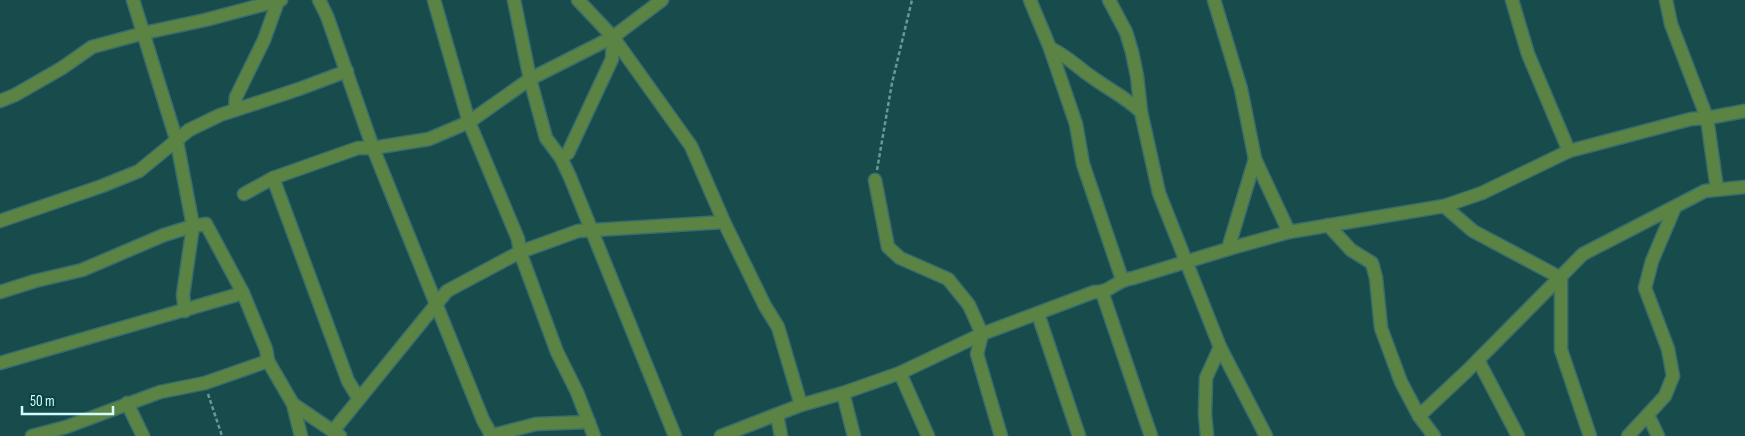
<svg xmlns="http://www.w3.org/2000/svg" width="1745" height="436" font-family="'Sofia Sans Condensed',sans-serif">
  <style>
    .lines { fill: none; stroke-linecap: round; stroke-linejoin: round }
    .street-casing { stroke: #396c6c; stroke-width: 15 }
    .path { stroke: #689998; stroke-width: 2.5; stroke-dasharray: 4 2.5; stroke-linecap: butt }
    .street { stroke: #5b8444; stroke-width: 12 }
  </style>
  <rect width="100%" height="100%" fill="#184c4c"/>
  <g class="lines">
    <defs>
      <g id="street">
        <path d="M133 0 177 142 193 226 183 295 185 311"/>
        <path d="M319 0 327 16 373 148 483 420 492 436"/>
        <path d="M434 0 469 122 518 239 520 252 557 352 577 392 594 436"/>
        <path d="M514 0 530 79 546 138 561 158 570 177 675 436"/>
        <path d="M578 0 613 37 691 146 724 222 765 306 778 327 801 405"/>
        <path d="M1030 0 1050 48 1076 124 1083 164 1122 279"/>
        <path d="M1109 0 1126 32 1132 52 1137 76 1141 112 1159 193 1220 347 1266 436"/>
        <path d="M1214 0 1241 89 1255 159 1289 232"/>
        <path d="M1512 0 1528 54 1569 151"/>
        <path d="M1666 0 1671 24 1707 118 1717 189"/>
        <path d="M1050 48C1067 56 1075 65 1089 75 1106 88 1126 97 1141 112"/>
        <path d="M0 101 15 95 62 68 92 47 144 33 205 20 281 0"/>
        <path d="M235 110 236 97 264 40 278 1"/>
        <path d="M561 158 568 153 612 59 613 37"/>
        <path d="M273 178 348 381 359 399"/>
        <path d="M875 180 888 247 900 258 948 279 969 305 982 334 977 354 1001 436"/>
        <path d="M244 194 273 178 358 148H373L429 139 469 122 530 79 613 37 662 0"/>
        <path d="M1444 206 1473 231 1561 278V350L1590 436"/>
        <path d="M0 221 102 186 139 171 189 130 220 115 299 89 347 71"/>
        <path d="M1328 225 1351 250 1372 263 1376 278 1381 328 1401 382 1419 416 1434 436"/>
        <path d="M1228 249 1255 159"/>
        <path d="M0 292 35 281 82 270 164 235 193 226 206 224 243 293 266 349 268 361 293 404 301 436"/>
        <path d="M1102 292 1151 436"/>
        <path d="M1038 314 1079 436"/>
        <path d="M1478 360 1518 436"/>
        <path d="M0 363 243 293"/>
        <path d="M900 373 928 436"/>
        <path d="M843 393 854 436"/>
        <path d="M127 403 143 436"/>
        <path d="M293 404 340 436"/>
        <path d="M777 415 781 436"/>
        <path d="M1648 415 1658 436"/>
        <path d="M1419 416 1467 371 1583 254 1705 191 1745 187"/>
        <path d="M333 431 447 291 520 252 578 231 724 222"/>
        <path d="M32 436 66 427 160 392 205 383 268 361"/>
        <path d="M490 436 536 424 589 422"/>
        <path d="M721 436 801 405 843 393 900 373 982 334 1094 292C1111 293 1115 280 1133 278L1228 249 1289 232 1444 206 1482 193 1569 151 1691 119 1707 118 1745 111"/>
        <path d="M1207 436 1205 414 1206 378 1220 347"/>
        <path d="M1628 436 1665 396 1673 376 1668 349 1645 288 1652 261 1675 207"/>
      </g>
    </defs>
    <use href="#street" class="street-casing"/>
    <g class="path">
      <path d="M877 170 892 83 912 0"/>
      <path d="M208 394 222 436"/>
    </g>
    <use href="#street" class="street"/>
  </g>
  <path d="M22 406v8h91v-8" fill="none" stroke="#d1fdfc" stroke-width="2.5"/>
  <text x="30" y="406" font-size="15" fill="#d1fdfc" stroke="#0a4141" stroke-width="4" paint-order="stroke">50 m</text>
</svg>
